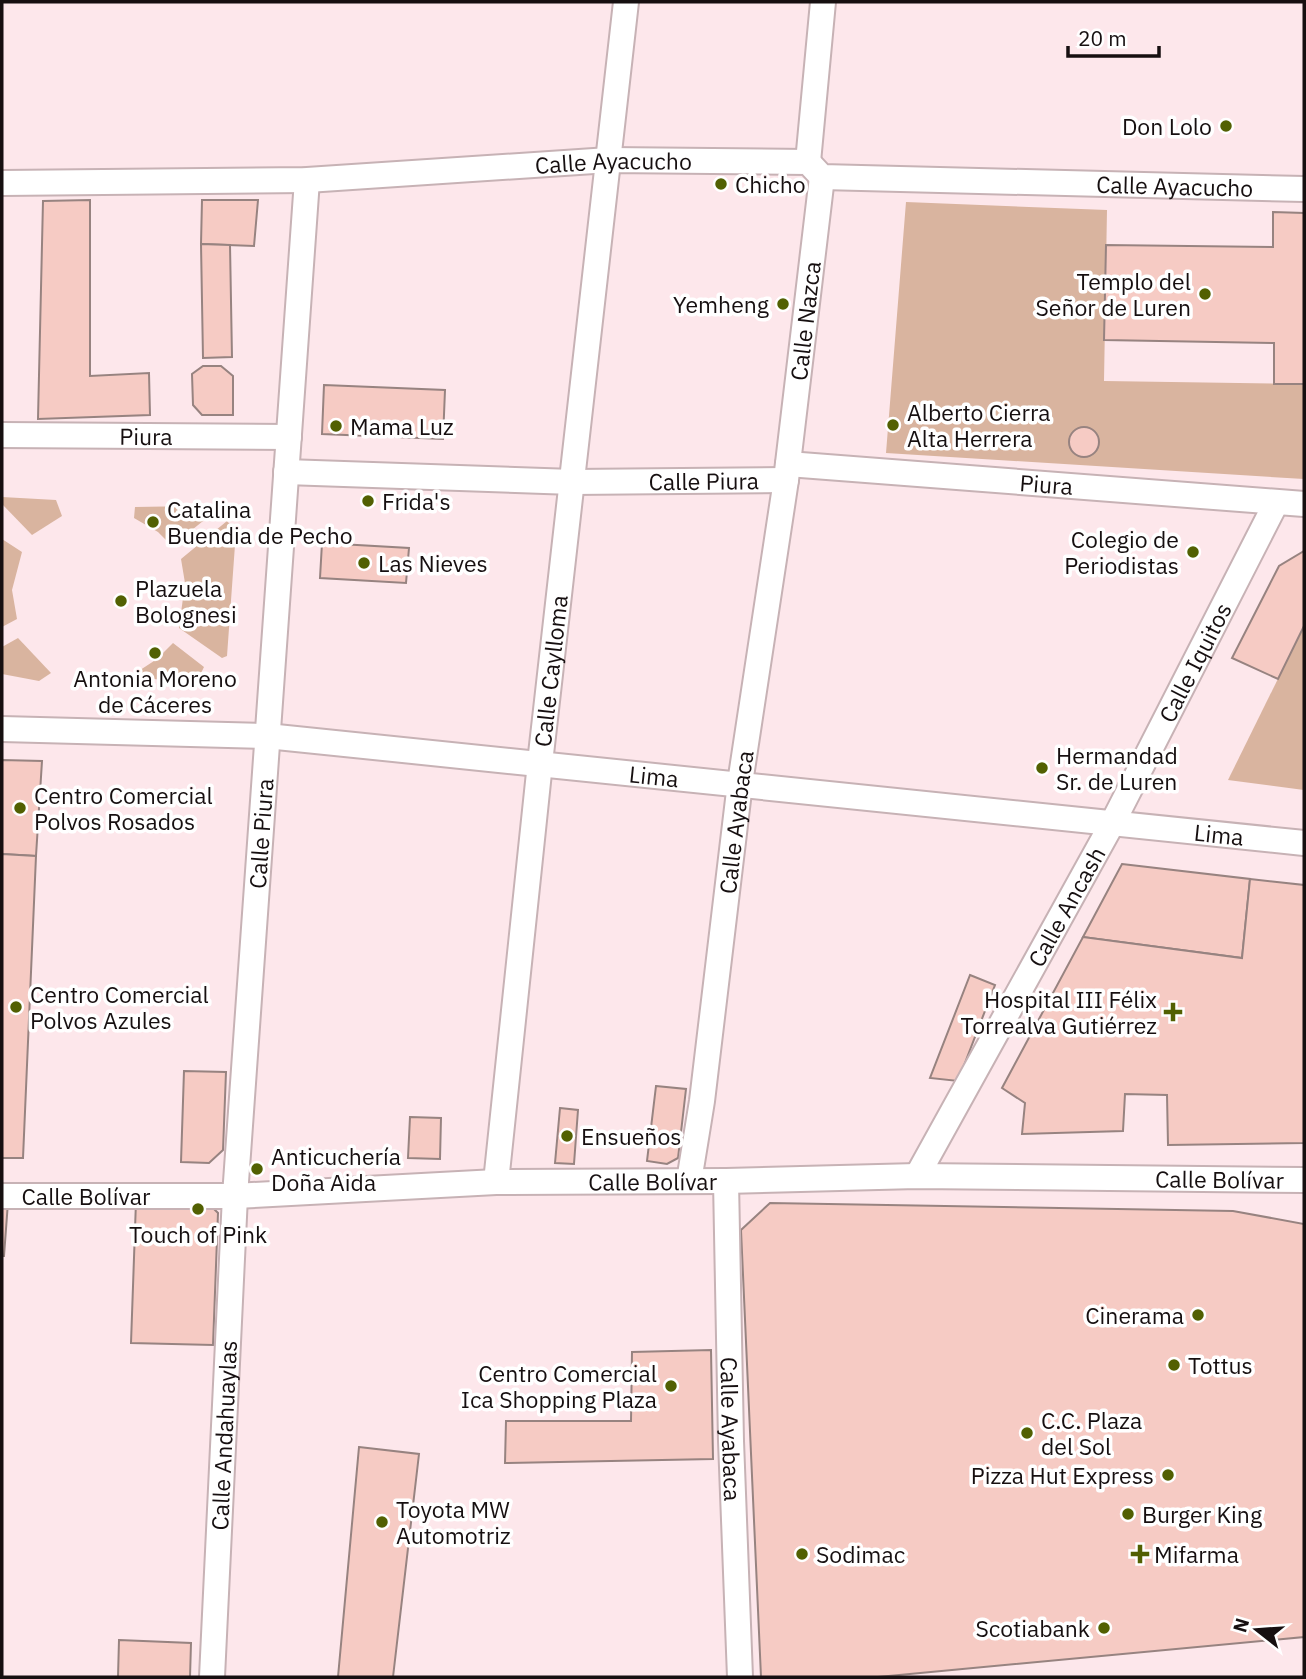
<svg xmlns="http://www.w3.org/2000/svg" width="1306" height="1679" font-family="'IBM Plex Sans',sans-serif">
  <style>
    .green { fill: #d9b49f }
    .building { fill: #f6cbc4; stroke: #978380; stroke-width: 2 }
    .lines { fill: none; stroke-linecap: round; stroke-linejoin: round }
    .street-casing { stroke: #c7b2b5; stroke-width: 28 }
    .street { stroke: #fff; stroke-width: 24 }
    .poi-dot { fill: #526002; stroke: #fff; stroke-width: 2.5 }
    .labels { text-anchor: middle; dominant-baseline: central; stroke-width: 7; stroke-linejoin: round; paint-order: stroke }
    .poi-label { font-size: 23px; fill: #160f10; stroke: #fff; text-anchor: start }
    .street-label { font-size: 23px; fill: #160f10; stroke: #fff }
  </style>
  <rect width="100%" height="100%" fill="#fde7eb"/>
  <g class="green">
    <path d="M906 202 1107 210 1104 381 1304 384V479L886 453Z"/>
    <path d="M2 497 56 500 62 516 32 535 2 504Z"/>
    <path d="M194 506 208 517 172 546 158 532 134 518 135 507Z"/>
    <path d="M227 521 236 531 227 656 222 658 179 628 185 583 181 559Z"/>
    <path d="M2 539 22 552 12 590 17 619 2 627Z"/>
    <path d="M1304 626V790L1228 780Z"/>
    <path d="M18 638 51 673 39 681 2 674V647Z"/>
    <path d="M173 643 204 667 197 681 177 682 131 676 157 659Z"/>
  </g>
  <g class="building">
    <path d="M90 200V376L149 373 150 415 38 419 43 201Z"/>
    <path d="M202 200H258L254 246 201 244Z"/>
    <path d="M1273 212 1304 213V384H1274V343L1104 340 1106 245 1273 247Z"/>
    <path d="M201 244 230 245 232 357 203 358Z"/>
    <path d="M203 366H221L233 376V415H202L193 405 192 374Z"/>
    <path d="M324 385 445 390 443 439 322 434Z"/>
    <circle cx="1084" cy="442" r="15"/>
    <path d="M322 543 409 548 406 583 320 578Z"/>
    <path d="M1304 551V626L1278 679 1232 658 1279 566Z"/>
    <path d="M2 760 42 761 36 856 2 854Z"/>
    <path d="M2 854 36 856 23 1158H2Z"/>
    <path d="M1122 864 1250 879 1242 958 1083 937Z"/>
    <path d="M1250 879 1304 885V1143L1168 1145 1167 1095 1125 1094 1123 1131 1022 1134 1025 1103 1002 1088 1083 937 1242 958Z"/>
    <path d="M970 975 995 985 958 1081 930 1078Z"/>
    <path d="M184 1071 226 1072 223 1150 209 1163 181 1162Z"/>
    <path d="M656 1086 686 1089 678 1158 667 1164 647 1161Z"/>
    <path d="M560 1108 578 1110 574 1164 555 1163Z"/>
    <path d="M410 1117 441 1118 440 1159 408 1158Z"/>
    <path d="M136 1201 208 1203 218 1213 213 1345 131 1343Z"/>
    <path d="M2 1202H8L4 1256H2Z"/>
    <path d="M770 1203 1233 1211 1304 1224V1637L878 1677H761L741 1230Z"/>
    <path d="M711 1350 713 1459 505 1463 506 1421H631L632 1352Z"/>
    <path d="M359 1447 419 1454 393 1677H338Z"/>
    <path d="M119 1640 191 1643 190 1677H118Z"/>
  </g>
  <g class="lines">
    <defs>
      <g id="street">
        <path d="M808 162 823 2"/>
        <path id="s1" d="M2 183 307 180 609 160 808 162 822 177 1304 189"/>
        <path id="s2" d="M2 435 289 437"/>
        <path id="s3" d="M788 464 1304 504"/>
        <path id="s4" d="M286 472 573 482 786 480"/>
        <path id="s5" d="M2 729 267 736 1304 843"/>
        <path id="s6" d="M917 1176 1113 822 1276 503"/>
        <path id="s7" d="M689 1181 702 1101 740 783 786 480 822 177"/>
        <path id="s8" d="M726 1181 731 1441 740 1677"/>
        <path id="s9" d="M496 1182 540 763 626 2"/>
        <path id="s10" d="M2 1196H235L496 1182 726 1181 917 1176 1304 1180"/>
        <path id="s11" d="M212 1677 235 1196 307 180"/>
      </g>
    </defs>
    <use href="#street" class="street-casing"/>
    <use href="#street" class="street"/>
  </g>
  <g class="poi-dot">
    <circle cx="1226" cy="126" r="7"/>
    <circle cx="721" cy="184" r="7"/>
    <circle cx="1205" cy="294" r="7"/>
    <circle cx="783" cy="304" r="7"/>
    <circle cx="893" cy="425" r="7"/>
    <circle cx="336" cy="426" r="7"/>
    <circle cx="368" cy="501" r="7"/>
    <circle cx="153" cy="522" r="7"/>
    <circle cx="1193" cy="552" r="7"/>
    <circle cx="364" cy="563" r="7"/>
    <circle cx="121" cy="601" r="7"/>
    <circle cx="155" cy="653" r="7"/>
    <circle cx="1042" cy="768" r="7"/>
    <circle cx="20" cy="808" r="7"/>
    <circle cx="16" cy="1007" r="7"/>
    <path d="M1169.5 1001.5h7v7h7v7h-7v7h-7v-7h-7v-7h7z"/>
    <circle cx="567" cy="1136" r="7"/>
    <circle cx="257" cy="1169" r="7"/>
    <circle cx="198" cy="1209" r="7"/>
    <circle cx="1198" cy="1315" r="7"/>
    <circle cx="1174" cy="1365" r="7"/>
    <circle cx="671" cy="1386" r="7"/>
    <circle cx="1027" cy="1433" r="7"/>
    <circle cx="1168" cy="1475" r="7"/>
    <circle cx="1128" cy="1514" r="7"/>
    <circle cx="382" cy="1522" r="7"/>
    <circle cx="802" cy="1554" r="7"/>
    <path d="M1136.5 1543.5h7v7h7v7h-7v7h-7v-7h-7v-7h7z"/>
    <circle cx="1104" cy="1628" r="7"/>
  </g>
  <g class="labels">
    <g class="poi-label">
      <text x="1212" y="126" text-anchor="end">Don Lolo</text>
      <text x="735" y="184">Chicho</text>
      <text x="1191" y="281" text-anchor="end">Templo del<tspan x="1191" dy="26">Señor de Luren</tspan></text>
      <text x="769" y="304" text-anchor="end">Yemheng</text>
      <text x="907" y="412">Alberto Cierra<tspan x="907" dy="26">Alta Herrera</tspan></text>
      <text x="350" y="426">Mama Luz</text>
      <text x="382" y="501">Frida's</text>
      <text x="167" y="509">Catalina<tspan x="167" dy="26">Buendia de Pecho</tspan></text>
      <text x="1179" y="539" text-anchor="end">Colegio de<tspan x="1179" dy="26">Periodistas</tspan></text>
      <text x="378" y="563">Las Nieves</text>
      <text x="135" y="588">Plazuela<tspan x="135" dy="26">Bolognesi</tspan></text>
      <text x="155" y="678" text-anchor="middle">Antonia Moreno<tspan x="155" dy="26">de Cáceres</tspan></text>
      <text x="1056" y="755">Hermandad<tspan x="1056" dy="26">Sr. de Luren</tspan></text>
      <text x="34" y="795">Centro Comercial<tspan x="34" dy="26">Polvos Rosados</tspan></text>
      <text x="30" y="994">Centro Comercial<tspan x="30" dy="26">Polvos Azules</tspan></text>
      <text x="1157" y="999" text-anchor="end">Hospital III Félix<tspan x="1157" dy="26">Torrealva Gutiérrez</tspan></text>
      <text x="581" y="1136">Ensueños</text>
      <text x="271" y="1156">Anticuchería<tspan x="271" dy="26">Doña Aida</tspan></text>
      <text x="198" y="1234" text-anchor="middle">Touch of Pink</text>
      <text x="1184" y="1315" text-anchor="end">Cinerama</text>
      <text x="1188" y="1365">Tottus</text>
      <text x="657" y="1373" text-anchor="end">Centro Comercial<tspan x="657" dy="26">Ica Shopping Plaza</tspan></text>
      <text x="1041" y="1420">C.C. Plaza<tspan x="1041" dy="26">del Sol</tspan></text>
      <text x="1154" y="1475" text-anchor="end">Pizza Hut Express</text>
      <text x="396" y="1509">Toyota MW<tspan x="396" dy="26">Automotriz</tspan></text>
      <text x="1142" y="1514">Burger King</text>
      <text x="816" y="1554">Sodimac</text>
      <text x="1154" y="1554">Mifarma</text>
      <text x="1090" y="1628" text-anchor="end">Scotiabank</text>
    </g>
    <g class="street-label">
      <text stroke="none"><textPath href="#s1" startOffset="612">Calle Ayacucho</textPath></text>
      <text stroke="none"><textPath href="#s1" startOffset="1180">Calle Ayacucho</textPath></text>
      <text stroke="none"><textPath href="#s7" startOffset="868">Calle Nazca</textPath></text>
      <text stroke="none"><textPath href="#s2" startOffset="144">Piura</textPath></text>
      <text stroke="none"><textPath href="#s4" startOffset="418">Calle Piura</textPath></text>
      <text stroke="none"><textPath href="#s3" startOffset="259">Piura</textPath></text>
      <text stroke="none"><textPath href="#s6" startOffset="584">Calle Iquitos</textPath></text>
      <text stroke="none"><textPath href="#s9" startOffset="514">Calle Caylloma</textPath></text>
      <text stroke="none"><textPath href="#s5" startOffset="654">Lima</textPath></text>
      <text stroke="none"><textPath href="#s7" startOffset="362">Calle Ayabaca</textPath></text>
      <text stroke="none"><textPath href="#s11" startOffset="845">Calle Piura</textPath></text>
      <text stroke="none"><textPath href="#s5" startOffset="1222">Lima</textPath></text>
      <text stroke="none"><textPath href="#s6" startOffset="308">Calle Ancash</textPath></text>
      <text stroke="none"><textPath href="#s10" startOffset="1218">Calle Bolívar</textPath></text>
      <text stroke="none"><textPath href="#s10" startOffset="651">Calle Bolívar</textPath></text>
      <text stroke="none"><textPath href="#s10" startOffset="84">Calle Bolívar</textPath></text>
      <text stroke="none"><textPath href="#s8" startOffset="248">Calle Ayabaca</textPath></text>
      <text stroke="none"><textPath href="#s11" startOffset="242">Calle Andahuaylas</textPath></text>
    </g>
  </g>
  <rect width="1306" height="1679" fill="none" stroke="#160f10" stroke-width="7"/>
  <g transform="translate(1257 1630) rotate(287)" stroke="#ffffff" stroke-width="5" paint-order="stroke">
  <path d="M0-5L12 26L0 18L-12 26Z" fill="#160f10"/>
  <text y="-10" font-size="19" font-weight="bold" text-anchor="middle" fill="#160f10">N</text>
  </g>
  <path d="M1068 46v10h91v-10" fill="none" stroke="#160f10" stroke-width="3.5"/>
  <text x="1078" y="46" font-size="21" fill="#160f10" stroke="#ffffff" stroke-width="5" paint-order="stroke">20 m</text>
</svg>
